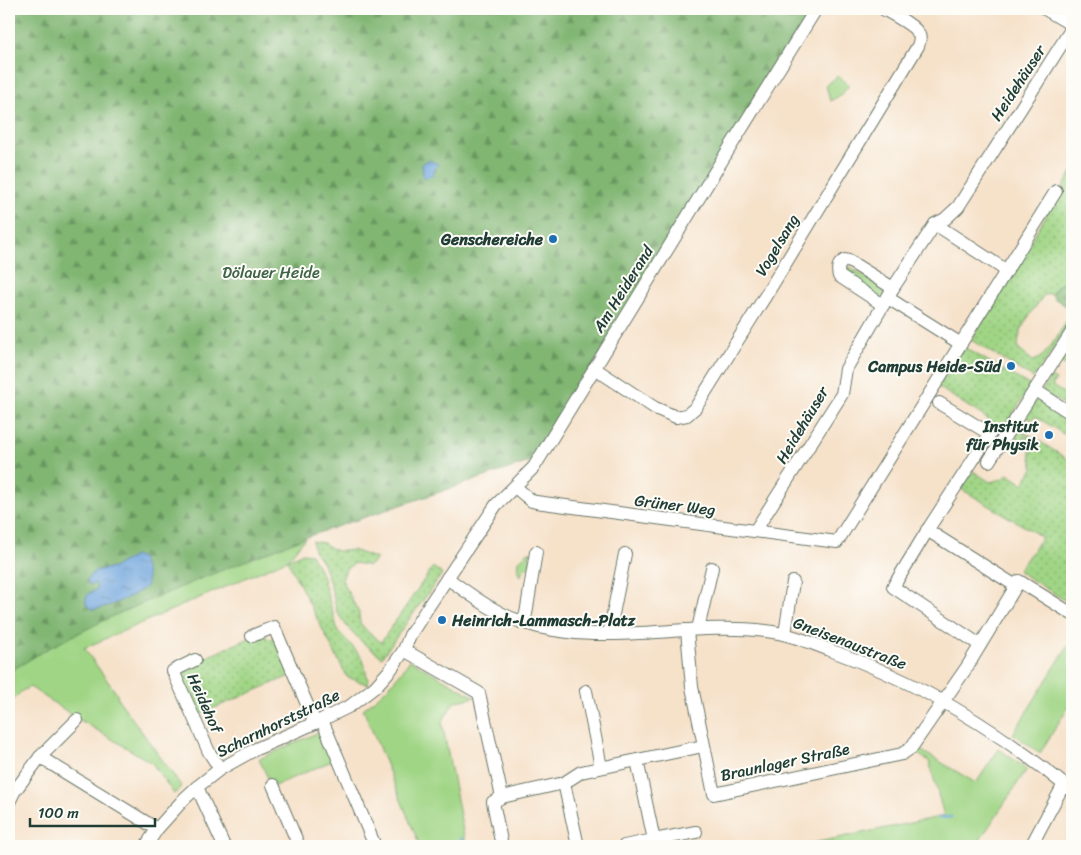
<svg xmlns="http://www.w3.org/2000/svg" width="1081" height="855" font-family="Sriracha,sans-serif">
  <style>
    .grass { fill: url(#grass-dots); stroke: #60895c }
    .forest { fill: url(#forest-firs); stroke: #507a53 }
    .park { fill: #a0d585; stroke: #60895c }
    .water { fill: url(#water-ripples); stroke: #477188 }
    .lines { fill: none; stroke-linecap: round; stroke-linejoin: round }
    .stream { stroke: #6fa5dd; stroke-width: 2.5 }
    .minor-casing { stroke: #6a7668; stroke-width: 14 }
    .minor { stroke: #fff; stroke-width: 12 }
    .poi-dot { fill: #1f6fb2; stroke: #fdfcf7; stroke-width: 2 }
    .labels { text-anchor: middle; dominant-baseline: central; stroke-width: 4; stroke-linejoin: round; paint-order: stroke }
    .street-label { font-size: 16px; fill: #1f3d34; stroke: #fdfcf7 }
    .poi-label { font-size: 16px; font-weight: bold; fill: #1f3d34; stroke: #fdfcf7; text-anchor: end }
    .park-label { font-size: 16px; fill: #3f6348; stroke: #fdfcf7 }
  </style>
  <defs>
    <pattern id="grass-dots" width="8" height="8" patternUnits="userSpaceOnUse" patternTransform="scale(1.25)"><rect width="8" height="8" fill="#a0d585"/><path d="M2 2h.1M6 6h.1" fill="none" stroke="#82ae6e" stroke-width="1.8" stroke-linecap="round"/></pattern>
    <pattern id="forest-firs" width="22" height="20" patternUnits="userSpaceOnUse" patternTransform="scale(1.25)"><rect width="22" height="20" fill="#80b672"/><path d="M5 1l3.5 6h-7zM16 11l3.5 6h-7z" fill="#68955e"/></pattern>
    <pattern id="water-ripples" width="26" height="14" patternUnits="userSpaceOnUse" patternTransform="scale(1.25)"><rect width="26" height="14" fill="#6fa5dd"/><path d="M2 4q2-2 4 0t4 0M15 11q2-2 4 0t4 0" fill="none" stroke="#5b88b4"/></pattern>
  </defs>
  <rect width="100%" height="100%" fill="#fdfcf7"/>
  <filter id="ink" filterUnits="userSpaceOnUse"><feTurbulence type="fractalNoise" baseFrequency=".02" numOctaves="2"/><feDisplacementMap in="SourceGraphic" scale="10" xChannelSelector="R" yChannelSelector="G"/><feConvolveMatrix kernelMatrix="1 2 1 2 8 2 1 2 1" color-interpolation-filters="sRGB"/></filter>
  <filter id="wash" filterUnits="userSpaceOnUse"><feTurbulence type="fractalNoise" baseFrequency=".0096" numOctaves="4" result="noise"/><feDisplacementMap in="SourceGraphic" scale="20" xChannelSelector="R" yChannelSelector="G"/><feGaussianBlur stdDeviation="1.12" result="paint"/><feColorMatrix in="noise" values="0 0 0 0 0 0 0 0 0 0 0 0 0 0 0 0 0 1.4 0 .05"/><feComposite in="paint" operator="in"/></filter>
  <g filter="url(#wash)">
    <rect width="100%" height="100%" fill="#f6e1c9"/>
    <g class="grass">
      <path d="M1072 172V234L1067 241 1069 254 1072 260V263L1064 283 1058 285 1052 294H1047L1043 296C1033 312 1015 329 1019 350L1033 361C1048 358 1064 324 1072 311V319L1045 362 1033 378 971 340Z"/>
      <path d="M846 265 887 290 881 299 843 275Z"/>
      <path d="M1072 343V353L1065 366 1060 362Z"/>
      <path d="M962 346 1031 386 997 438 973 465 1000 427 938 387Z"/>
      <path d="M1051 377 1056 380 1052 386 1072 398V410L1042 391Z"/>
      <path d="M1038 398 1072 419V441L1069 440 1070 438 1035 416 1032 420 1026 417Z"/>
      <path d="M1019 428 1027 432 1021 442 1015 438Z"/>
      <path d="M1028 434 1072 462V605L1018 571 1042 537 961 489 973 471 990 482 1002 479 1008 474 1023 484 1033 468 1029 446 1023 442Z"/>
      <path d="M312 541 324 543 332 549 338 551 353 550 377 559 369 566 355 563 346 569 342 580 359 613 360 623 368 632 381 642 433 567 442 574 382 657 362 642 348 628 337 612 331 587 323 563 314 550Z"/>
      <path d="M303 553 311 554 322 575 338 631 353 647 363 659 369 685 347 677 287 560Z"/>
      <path d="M265 634 268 640 274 637 290 676 198 715 181 677 187 674 185 669 195 662 254 636Z"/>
    </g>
    <g class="forest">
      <path d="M9 9H812L535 460 306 537 205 577 113 616 49 648 9 672Z"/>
      <path d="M1072 263V310L1054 298 1052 294 1058 285 1064 283Z"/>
    </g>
    <g class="park">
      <path d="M838 76 849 85 841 95 830 101 826 85Z"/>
      <path d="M306 537 287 560 84 648 117 694 118 699 182 787 174 794 152 763 75 717 30 687 22 691 9 704V672L49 648 113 616 205 577Z"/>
      <path d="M530 551 531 566 523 569 521 576 518 572 519 560Z"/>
      <path d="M1072 639V701L1040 753 1013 734Z"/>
      <path d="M410 660 475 697 454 702 442 722 466 846H420L363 709C382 695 397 679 410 660Z"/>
      <path d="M321 731 334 760 272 787 259 759Z"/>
      <path d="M917 748 976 783 999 749 1027 769 1000 810 976 846H799L944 816 929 761 913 751Z"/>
    </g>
    <g class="water">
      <path d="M430 160 438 164 432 176 423 178 422 163Z"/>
      <path d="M135 556 140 557C144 562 150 581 146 586 141 593 104 609 96 609 91 610 89 607 86 604 85 595 88 593 96 590L97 587 95 583 90 585 87 581 91 574 97 570 113 568 122 562Z"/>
    </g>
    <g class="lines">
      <g class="stream">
        <path d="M939 818 951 817"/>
        <path d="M461 838 463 846"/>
      </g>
    </g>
  </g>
  <g filter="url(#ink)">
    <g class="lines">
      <defs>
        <g id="minor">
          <path d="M1045 9 1072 25"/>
          <path d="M935 224 1007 271"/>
          <path d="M888 298 961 344"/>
          <path d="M883 305 839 276C837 268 838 264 845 260L849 261 893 288"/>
          <path d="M594 368 655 408 676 417 687 415 696 407 771 287 918 46C919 42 921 39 919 35 916 26 892 14 883 9"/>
          <path d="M1035 390 1072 414"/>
          <path d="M939 403 990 434 930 526 893 587 980 645"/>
          <path d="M989 461 1072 332"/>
          <path d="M515 487 532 501 536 502 837 542 1056 191"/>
          <path d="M927 530 1016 586"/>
          <path d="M755 531 842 394 846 369 893 288 935 224 945 219 958 207 1072 28"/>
          <path d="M447 578C471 595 494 613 522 622 601 649 685 621 766 631 791 634 812 643 835 652 921 683 1002 733 1072 791"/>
          <path d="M521 622 526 614 536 552"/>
          <path d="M698 629 712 568"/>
          <path d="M687 630 692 687 714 794 902 754 911 748 967 667 1019 581 1072 614"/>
          <path d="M609 634 625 554"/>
          <path d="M785 634 793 582"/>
          <path d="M252 636 274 627 315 723"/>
          <path d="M404 650 479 693 502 797"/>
          <path d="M195 660 173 671 209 752 220 769"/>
          <path d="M586 691 601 767"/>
          <path d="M322 720 375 846"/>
          <path d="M40 757 157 829"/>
          <path d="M564 783 578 846"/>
          <path d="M273 785 299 846"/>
          <path d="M197 787 224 846"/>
          <path d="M9 802 14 792 40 757 77 720"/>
          <path d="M654 840 696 832"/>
          <path d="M146 846 157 829 184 799 197 787 220 769 256 749 315 723 350 706 375 687 391 669 404 650 410 635 430 604 496 505 534 467 724 157 816 9"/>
          <path d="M502 846 493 802 502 797 564 783 581 772 703 746"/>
          <path d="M624 846 654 840 637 760"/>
          <path d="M1031 846 1064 784"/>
        </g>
      </defs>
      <use href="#minor" class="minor-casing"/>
      <use href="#minor" class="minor"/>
    </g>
  </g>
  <g class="poi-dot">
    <circle cx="553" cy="239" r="5"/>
    <circle cx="1011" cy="366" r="5"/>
    <circle cx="1049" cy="435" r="5"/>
    <circle cx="442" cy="620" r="5"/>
  </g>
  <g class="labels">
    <g class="street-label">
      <text transform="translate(1018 83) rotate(-57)">Heidehäuser</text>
      <text transform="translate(777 245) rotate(-59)">Vogelsang</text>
      <text transform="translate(623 289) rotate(-58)">Am Heiderand</text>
      <text transform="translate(802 425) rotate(-59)">Heidehäuser</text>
      <text transform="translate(675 505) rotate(7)">Grüner Weg</text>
      <text transform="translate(850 643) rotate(21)">Gneisenaustraße</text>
      <text transform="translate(205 703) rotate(66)">Heidehof</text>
      <text transform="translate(278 723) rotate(-26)">Scharnhorststraße</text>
      <text transform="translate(785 762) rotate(-12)">Braunlager Straße</text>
    </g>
    <g class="poi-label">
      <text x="543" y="239">Genschereiche</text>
      <text x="1001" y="366">Campus Heide-Süd</text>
      <text x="1039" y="426">Institut<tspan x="1039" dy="18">für Physik</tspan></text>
      <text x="452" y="620" text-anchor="start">Heinrich-Lammasch-Platz</text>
    </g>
    <g class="park-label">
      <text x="271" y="272">Dölauer Heide</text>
    </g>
  </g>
  <rect width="1081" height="855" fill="none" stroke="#fdfcf7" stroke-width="30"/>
  <path d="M30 818v8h125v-8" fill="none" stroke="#1f3d34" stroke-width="2.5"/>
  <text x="38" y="818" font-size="15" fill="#1f3d34" stroke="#fdfcf7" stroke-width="4" paint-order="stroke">100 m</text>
</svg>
